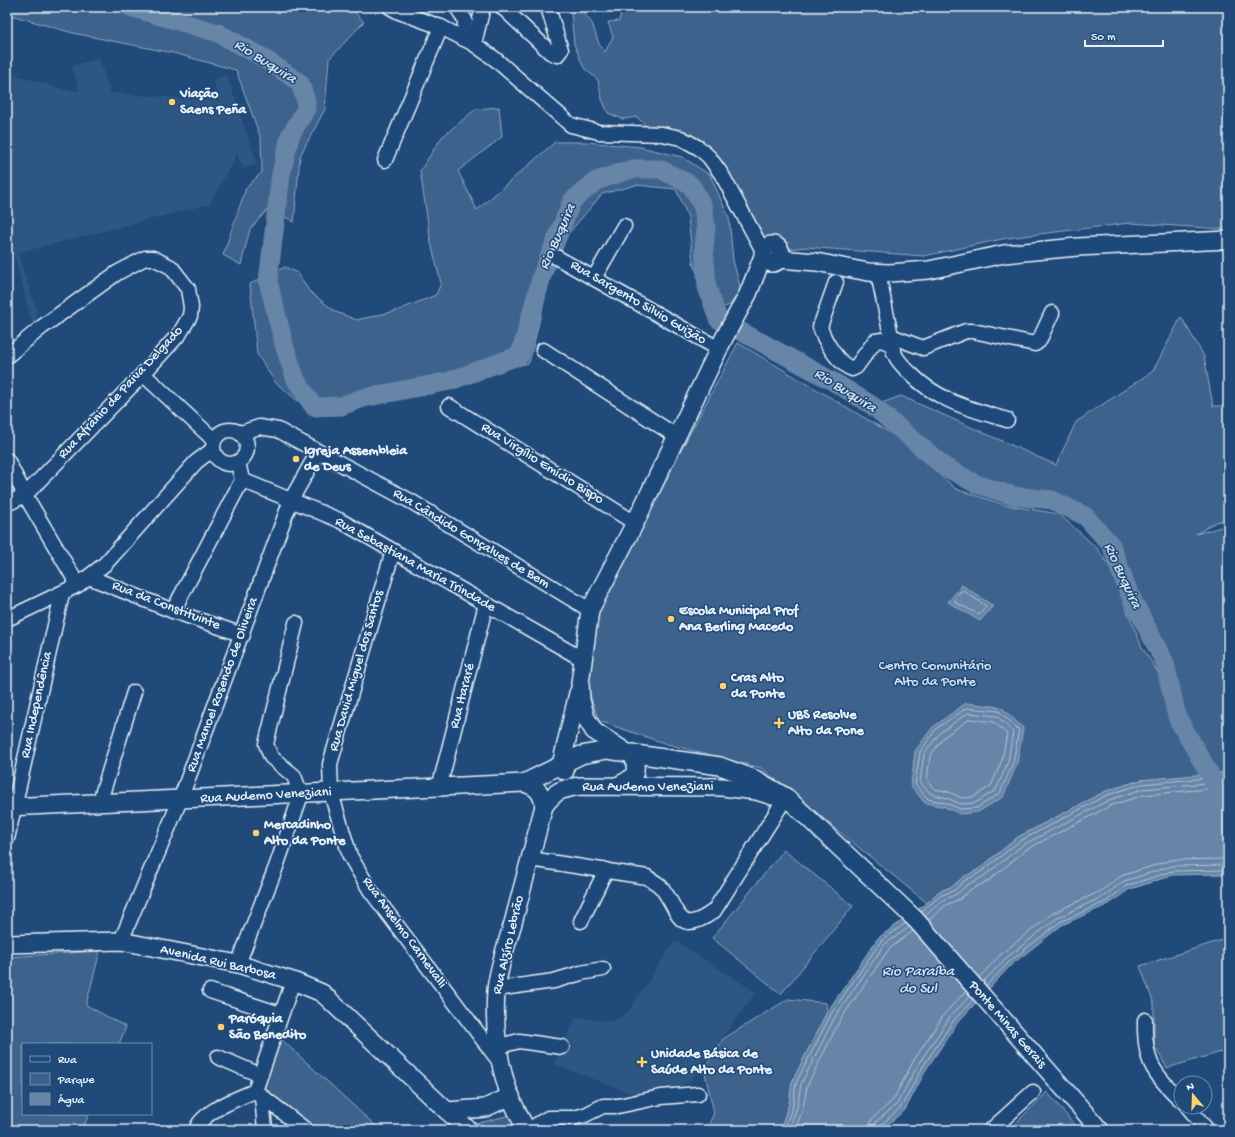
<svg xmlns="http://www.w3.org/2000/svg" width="1235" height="1137" font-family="'Gochi Hand',sans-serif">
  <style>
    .built { fill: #2e5683 }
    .green { fill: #3c628c; stroke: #92aac2 }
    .water { fill: #6685a7; stroke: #9ab0c7 }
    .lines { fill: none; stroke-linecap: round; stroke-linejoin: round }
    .shore { stroke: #b4c6d8; stroke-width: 1 }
    .river { stroke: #6685a7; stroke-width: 19 }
    .minor-casing { stroke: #e8f1f8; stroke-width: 17 }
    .major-casing { stroke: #e8f1f8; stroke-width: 20 }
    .minor { stroke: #1f4a7a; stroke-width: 14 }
    .major { stroke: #1f4a7a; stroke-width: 17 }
    .poi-dot { fill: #ffd166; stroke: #1f4a7a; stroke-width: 1.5 }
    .labels { text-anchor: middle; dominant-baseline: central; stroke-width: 3; stroke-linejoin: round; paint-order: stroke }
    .poi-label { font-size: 14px; font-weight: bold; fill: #e8f1f8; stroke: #1f4a7a; text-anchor: start }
    .street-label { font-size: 14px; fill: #e8f1f8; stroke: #1f4a7a }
    .park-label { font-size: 14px; fill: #d7e3ed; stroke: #1f4a7a }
    .water-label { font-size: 15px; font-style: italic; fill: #d4e1ec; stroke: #1f4a7a }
  </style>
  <rect width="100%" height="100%" fill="#1f4a7a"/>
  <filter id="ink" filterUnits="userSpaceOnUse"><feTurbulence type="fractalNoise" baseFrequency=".025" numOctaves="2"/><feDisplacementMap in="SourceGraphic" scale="8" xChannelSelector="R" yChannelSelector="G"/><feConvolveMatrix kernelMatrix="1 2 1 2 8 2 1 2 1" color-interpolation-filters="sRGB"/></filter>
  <g filter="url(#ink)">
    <g class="built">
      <path d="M99 58 110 93 219 101 213 80 227 75 257 164 243 169 237 153 210 204 18 253 37 312 35 333 7 227V72L65 90 79 91 72 66Z"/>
      <path d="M675 941 756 992 690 1082 661 1093 635 1095 554 1064 576 1017 607 1021 619 1019 629 1010Z"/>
    </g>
    <g class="green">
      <path d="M7 7H350L364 22 329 59 325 109 300 156 294 222 269 208 250 229 241 265 223 255 246 188 262 172 261 139 236 70 173 53 73 33 7 14Z"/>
      <path d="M622 7H1228V226L1223 229 1130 223 1007 238 924 256 805 247 782 250 772 245 746 220 722 175 681 138 653 133 637 117 623 119 608 113 602 99 598 80 584 68 574 44 571 13 582 11 592 23 599 44 605 52 613 37 608 22 619 21Z"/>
      <path d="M499 107 502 137 458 171 477 210 555 142H585L640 147 682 157 710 175 729 218 733 260 741 290 730 305 709 312 705 295 693 262 688 217 676 189 636 185 602 194 563 240 554 262 529 363 492 372 443 388 336 412 304 406 275 382 257 354 250 284 285 267 298 273 309 291 336 312 357 320 396 311 436 295 441 283 431 243 420 171 442 137 476 109Z"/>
      <path d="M1181 317 1204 356 1213 406H1228V519L1216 522 1196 534 1228 525V772L1211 774 1177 717 1165 663 1129 593 1111 545 1085 516 1052 500 1013 496 976 484 945 467 873 406 901 396 1056 465 1076 422 1153 371Z"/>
      <path d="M738 343 897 437 956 489 1005 505 1059 514 1097 548 1108 564 1142 647 1159 674 1171 725 1200 775 1141 780 1106 791 1018 837 979 869 962 878 953 886 938 892 927 903 761 768 667 744 599 721 586 683 595 612Z"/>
      <path d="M784 850 853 906 781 994 712 938Z"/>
      <path d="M1228 938V1050L1167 1068 1154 1045V1004L1140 966Z"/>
      <path d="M100 951 86 1005 126 1027 119 1044H23V1114H89L82 1130H7V957Z"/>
      <path d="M788 999 826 1003 827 1012 792 1082 789 1104 780 1130H706L714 1113 704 1069 723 1039Z"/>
      <path d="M281 1039 380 1130H316L261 1087Z"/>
      <path d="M1047 1092 1079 1130H1009Z"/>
      <path d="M510 1115 517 1130H482L475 1124Z"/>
    </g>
    <g class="water">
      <path d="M962 585 993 606 980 621 948 602Z"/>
      <path d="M966 703 1001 707 1023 728 1017 764 1003 797 978 812 960 814 945 807 925 803 911 786 915 751 933 727Z"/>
      <path d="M1228 772V874L1173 875 1128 890 1109 904 1062 925 1011 965 958 1022 927 1068 905 1110 881 1130H780L789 1104 792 1082 827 1012 878 938 927 903 938 892 953 886 962 878 979 869 1018 837 1106 791 1141 780Z"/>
    </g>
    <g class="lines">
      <g class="shore">
        <path d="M961 591H964L986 606 980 615 955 602Z"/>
        <path d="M967 708 999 711 1019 730 1013 763 1000 793 977 808 960 809 946 803 928 799 915 784 920 752 936 729Z"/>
        <path d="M968 713 997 716 1013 732 1008 762 996 790 975 803 961 804 947 798 931 794 920 782 924 754 940 733Z"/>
        <path d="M970 719 994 722 1007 734 1002 760 991 786 973 797 962 798 949 792 934 789 927 780 930 756 944 737Z"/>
        <path d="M921 912 940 896 955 890 964 881 981 872 1020 841 1107 795 1142 784 1228 776"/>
        <path d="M925 916 943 900 957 894 967 885 984 876 1023 845 1109 800 1143 789 1228 781"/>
        <path d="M929 920 946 905 960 899 970 890 988 881 1027 849 1112 805 1144 795 1228 787"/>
        <path d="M979 978 1001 954 1053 913 1101 891 1121 876 1171 860 1228 859"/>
        <path d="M983 982 1005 959 1057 918 1104 896 1124 881 1172 866 1228 865"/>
        <path d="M986 986 1009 962 1060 922 1107 901 1126 886 1172 871 1228 870"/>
        <path d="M784 1130 793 1106 796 1083 831 1014 881 941 906 923"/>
        <path d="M789 1130 797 1107 801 1084 835 1017 884 945 909 927"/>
        <path d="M795 1130 803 1109 807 1086 840 1020 889 949 913 931"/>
        <path d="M868 1130 872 1119 893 1100 914 1060 945 1013 966 991"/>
        <path d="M874 1130 876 1122 897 1104 919 1063 950 1017 970 996"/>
        <path d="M879 1130 881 1125 901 1107 924 1065 954 1020 973 1000"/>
      </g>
      <path class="river" d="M130 7 218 33 262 57 300 83 306 101V109L290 136 281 174 268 281 285 348 296 380 314 407 341 406 363 398 450 381 520 355 542 275 572 201 596 181 632 169H660L691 185 703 207 706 228 704 248 707 287 718 319 834 382 873 406 945 467 976 484 1013 496 1052 500 1085 516 1111 545 1129 593 1165 663 1177 717 1228 806"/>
      <defs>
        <g id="minor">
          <path d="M390 7 399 12 441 27 474 44 495 59 571 125 599 132 662 134 681 138 699 148 709 157 722 175 763 251"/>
          <path d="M457 7 465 20 464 39"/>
          <path d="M502 7 550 52 557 55 561 50 548 7"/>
          <path d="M474 44 483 7"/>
          <path d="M385 160 441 27"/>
          <path d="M556 257 719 349"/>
          <path d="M878 273 891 336 923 348 966 331H973L1035 344 1039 341 1052 313"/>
          <path d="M594 278 624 226"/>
          <path d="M836 282 820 327C824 340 838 364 852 369L856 367 875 341 882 340 891 344"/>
          <path d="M891 336C891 353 898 362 910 373 937 401 971 409 1007 420"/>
          <path d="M543 350 676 436"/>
          <path d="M7 356 42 327 117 273 145 258H153L171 267 188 289 191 307 190 316 180 333 143 374 25 495 7 504"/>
          <path d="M143 374 214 440"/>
          <path d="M449 406 635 523"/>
          <circle cx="230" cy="447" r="17"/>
          <path d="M241 433 259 427 278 430 412 502 590 610"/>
          <path d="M7 460 25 495 78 585"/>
          <path d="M242 480 339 520 584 660"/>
          <path d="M393 551 330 764 331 793 350 856 370 890 499 1061"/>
          <path d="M89 577 173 611 243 635"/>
          <path d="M173 611 242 480 238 462"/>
          <path d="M7 619 78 585 105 564 196 462 212 450"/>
          <path d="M439 788 486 604"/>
          <path d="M99 804 134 692"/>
          <path d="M7 839 62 594"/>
          <path d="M530 859 647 877C651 880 656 882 660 886 680 908 675 939 714 911L786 797"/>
          <path d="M581 921 606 870"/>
          <path d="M121 941 180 800 291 500 318 452"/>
          <path d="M238 964 276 867 301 795 294 776 271 757 266 744 296 623"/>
          <path d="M293 981 255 1091 306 1130"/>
          <path d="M496 989 554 981 581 973 603 969"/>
          <path d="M210 991 280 1014"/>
          <path d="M1145 1020C1144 1060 1152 1073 1181 1100"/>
          <path d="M496 1047 519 1041 562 1047"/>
          <path d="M218 1057 260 1075"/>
          <path d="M262 1096 265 1130"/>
          <path d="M1188 1107 1207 1130"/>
          <path d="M196 1130C201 1112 238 1098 255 1091"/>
          <path d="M528 1130 548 1118H573L585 1115 603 1106H618L661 1097 698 1094"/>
          <path d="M991 1130 1033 1092"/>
        </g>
        <g id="major">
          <circle cx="772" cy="254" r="9"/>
          <path d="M780 259 816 262 868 272 889 273 929 270 1004 254 1077 247 1228 240"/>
          <path d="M623 750 594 731 586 718 581 700 580 683 590 610 635 523 724 338 748 294 763 256"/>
          <path d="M565 771 561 765 578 693"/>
          <path d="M524 783C537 787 542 792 544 806 534 845 523 884 513 923 507 943 498 969 496 990 493 1039 501 1088 527 1130"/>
          <path d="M617 786C636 777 638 774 633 753"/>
          <path d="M544 806C556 790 561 789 580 786L722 787 756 791 772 796"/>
          <path d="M7 807 524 783 581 755 607 750 720 766 755 779 786 797 916 920 1100 1130"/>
          <path d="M7 944 121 941 238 964 293 981 322 993 447 1111 469 1130"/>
          <path d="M447 1111 485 1108 511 1096"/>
        </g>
      </defs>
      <use href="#minor" class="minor-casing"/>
      <use href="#major" class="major-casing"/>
      <use href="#minor" class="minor"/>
      <use href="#major" class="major"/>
    </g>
  </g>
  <g class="poi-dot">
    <circle cx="172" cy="102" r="4"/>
    <circle cx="296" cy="459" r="4"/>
    <circle cx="671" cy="619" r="4"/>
    <circle cx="723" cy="686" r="4"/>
    <path d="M777 717h4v4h4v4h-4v4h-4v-4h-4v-4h4z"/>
    <circle cx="256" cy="833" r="4"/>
    <circle cx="221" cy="1027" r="4"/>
    <path d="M640 1056h4v4h4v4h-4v4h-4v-4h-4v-4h4z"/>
  </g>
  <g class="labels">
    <g class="poi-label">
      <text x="180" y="94">Viação<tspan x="180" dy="16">Saens Peña</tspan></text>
      <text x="304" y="451">Igreja Assembleia<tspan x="304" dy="16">de Deus</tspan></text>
      <text x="679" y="611">Escola Municipal Prof<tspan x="679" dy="16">Ana Berling Macedo</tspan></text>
      <text x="731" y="678">Cras Alto<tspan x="731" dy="16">da Ponte</tspan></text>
      <text x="788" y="715">UBS Resolve<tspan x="788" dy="16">Alto da Pone</tspan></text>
      <text x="264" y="825">Mercadinho<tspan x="264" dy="16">Alto da Ponte</tspan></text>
      <text x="229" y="1019">Paróquia<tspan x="229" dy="16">São Benedito</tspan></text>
      <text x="651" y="1054">Unidade Básica de<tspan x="651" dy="16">Saúde Alto da Ponte</tspan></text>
    </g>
    <g class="street-label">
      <text transform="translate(638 303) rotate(30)">Rua Sargento Silvio Guizão</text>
      <text transform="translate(121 393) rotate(-47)">Rua Afrânio de Paiva Delgado</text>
      <text transform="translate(542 464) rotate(32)">Rua Virgílio Emídio Bispo</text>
      <text transform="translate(471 539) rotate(31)">Rua Cândido Gonçalves de Bem</text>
      <text transform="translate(415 565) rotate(29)">Rua Sebastiana Maria Trindade</text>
      <text transform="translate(166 606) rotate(21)">Rua da Constituinte</text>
      <text transform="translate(357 671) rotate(-74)">Rua David Miguel dos Santos</text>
      <text transform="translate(223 685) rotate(-70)">Rua Manoel Rosendo de Oliveira</text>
      <text transform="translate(463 696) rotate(-76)">Rua Itararé</text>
      <text transform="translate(37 705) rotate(-78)">Rua Independência</text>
      <text x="648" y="787">Rua Audemo Veneziani</text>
      <text transform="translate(266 796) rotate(-3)">Rua Audemo Veneziani</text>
      <text transform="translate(404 933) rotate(54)">Rua Anselmo Carnevalli</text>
      <text transform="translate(509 945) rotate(-77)">Rua Alzíro Lebrão</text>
      <text transform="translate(218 963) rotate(13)">Avenida Rui Barbosa</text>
      <text transform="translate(1007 1025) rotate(49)">Ponte Minas Gerais</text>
    </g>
    <g class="park-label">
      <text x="935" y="666">Centro Comunitário<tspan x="935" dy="16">Alto da Ponte</tspan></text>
    </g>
    <g class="water-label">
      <text transform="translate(265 62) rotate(32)">Rio Buquira</text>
      <text transform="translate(558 237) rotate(-66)">Rio Buquira</text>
      <text transform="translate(845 391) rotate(32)">Rio Buquira</text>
      <text transform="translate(1122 576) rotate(65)">Rio Buquira</text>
      <text x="918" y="972">Rio Paraíba<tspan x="918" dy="17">do Sul</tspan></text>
    </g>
  </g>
  <rect width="1235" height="1137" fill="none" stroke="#1f4a7a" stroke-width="24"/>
  <rect x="12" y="12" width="1211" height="1113" fill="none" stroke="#e8f1f8" stroke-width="1.5" filter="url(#ink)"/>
  <rect x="22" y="1043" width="130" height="72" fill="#1f4a7a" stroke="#6f8dac"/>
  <rect x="30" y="1056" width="20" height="6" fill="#1f4a7a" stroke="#6f8dac"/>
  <text x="58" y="1063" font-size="12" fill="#e8f1f8">Rua</text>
  <rect x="30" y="1073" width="20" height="12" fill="#3c628c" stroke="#6f8dac"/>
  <text x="58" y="1083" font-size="12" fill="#e8f1f8">Parque</text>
  <rect x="30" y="1093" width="20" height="12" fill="#6685a7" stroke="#6f8dac"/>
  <text x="58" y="1103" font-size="12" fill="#e8f1f8">Água</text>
  <g transform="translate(1193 1095) rotate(341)"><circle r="19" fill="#1f4a7a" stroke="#6f8dac"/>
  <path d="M0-3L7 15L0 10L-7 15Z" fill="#ffd166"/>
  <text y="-6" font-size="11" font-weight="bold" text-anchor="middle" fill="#e8f1f8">N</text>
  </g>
  <path d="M1085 40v6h78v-6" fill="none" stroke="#e8f1f8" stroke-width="2"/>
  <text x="1091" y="40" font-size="12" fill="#e8f1f8" stroke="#1f4a7a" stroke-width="3" paint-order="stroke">50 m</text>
</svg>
